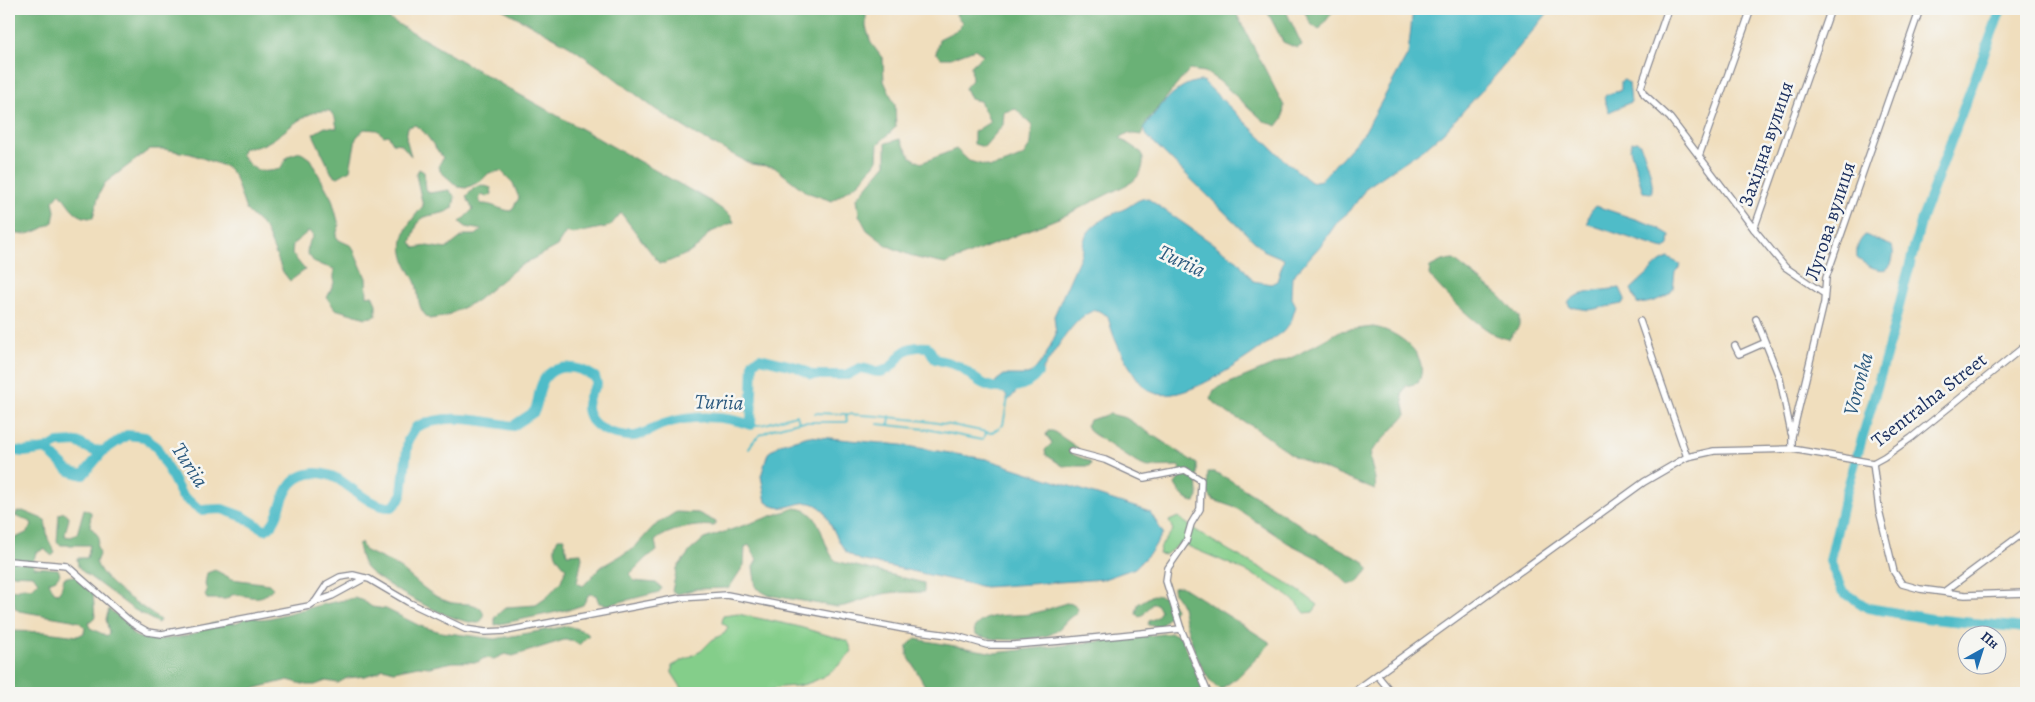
<svg xmlns="http://www.w3.org/2000/svg" width="2035" height="702" font-family="Alegreya,serif">
  <style>
    .green { fill: #84ce8a; stroke: #507e74 }
    .forest { fill: #6bb176; stroke: #43706a }
    .water { fill: #4fbcc8; stroke: #357693 }
    .lines { fill: none; stroke-linecap: round; stroke-linejoin: round }
    .stream { stroke: #4fbcc8; stroke-width: 2 }
    .river { stroke: #4fbcc8; stroke-width: 10 }
    .minor-casing { stroke: #86868e; stroke-width: 8 }
    .minor { stroke: #fff; stroke-width: 5.5 }
    .labels { text-anchor: middle; dominant-baseline: central; stroke-width: 5; stroke-linejoin: round; paint-order: stroke }
    .street-label { font-size: 20px; fill: #1b2f5e; stroke: #f6f6f2 }
    .water-label { font-size: 21px; font-style: italic; fill: #2b597e; stroke: #f6f6f2 }
  </style>
  <rect width="100%" height="100%" fill="#f6f6f2"/>
  <filter id="ink" filterUnits="userSpaceOnUse"><feTurbulence type="fractalNoise" baseFrequency=".02" numOctaves="2"/><feDisplacementMap in="SourceGraphic" scale="10" xChannelSelector="R" yChannelSelector="G"/><feConvolveMatrix kernelMatrix="1 2 1 2 8 2 1 2 1" color-interpolation-filters="sRGB"/></filter>
  <filter id="wash" filterUnits="userSpaceOnUse"><feTurbulence type="fractalNoise" baseFrequency=".0096" numOctaves="4" result="noise"/><feDisplacementMap in="SourceGraphic" scale="20" xChannelSelector="R" yChannelSelector="G"/><feGaussianBlur stdDeviation="1.12" result="paint"/><feColorMatrix in="noise" values="0 0 0 0 0 0 0 0 0 0 0 0 0 0 0 0 0 1.4 0 .05"/><feComposite in="paint" operator="in"/></filter>
  <g filter="url(#wash)">
    <rect width="100%" height="100%" fill="#f0debd"/>
    <g class="green">
      <path d="M1178 517C1221 552 1275 570 1318 605L1313 612 1305 613C1284 582 1215 559 1181 543L1165 555 1159 554 1161 546 1173 530 1169 521Z"/>
      <path d="M738 614 796 626 848 641 852 651C838 669 820 682 797 686 784 687 777 686 767 693H685L672 673V666L701 651 712 640 725 633 728 627 722 623 723 616Z"/>
    </g>
    <g class="forest">
      <path d="M9 9H372L506 87 710 201 730 215 734 222 709 233 699 246 689 253 665 263H659L621 213 610 226 573 234 566 232 557 246 518 267 476 301 444 317 429 319C418 309 419 301 417 288 416 280 410 273 407 266 396 240 406 226 423 206L416 175 419 169 424 172 426 189 429 193 449 190 455 197 453 208C442 217 424 212 418 223 415 228 414 236 411 242L415 248 427 246 446 249 464 235H476L482 230 466 227 460 222 473 209 466 197 474 188 482 185 491 188 492 194 487 197 481 195 479 200 481 204C491 203 500 210 511 211L519 198 513 183 501 171 489 173 481 181 466 188 458 187 440 171 439 165 443 158 424 132 415 125 408 127 406 138 411 156 401 144 393 143 388 135 384 136 377 130 364 129 356 138 350 170 338 177 332 174 313 134 325 127 337 128 335 118 330 111C296 107 279 150 244 148L241 155C254 171 259 174 280 169L288 156 300 152 310 159 332 199 339 225 336 236 339 240 352 246 366 278 367 296 372 295 376 304V316L366 318 335 309 327 298 334 283V269L315 263 307 253 308 244 313 236 309 231 293 244 292 254 305 270 290 281 283 272 265 228 246 210 234 175 227 167 191 154 164 149H150L105 183 99 194 93 218C75 219 69 204 60 193L53 201 55 211 53 222C39 231 26 238 9 232Z"/>
      <path d="M502 9H866V27L871 43 883 59 884 81 895 105 896 127 878 144 877 161 860 182 832 201 806 192 774 167 751 164 698 136 655 109 608 73 568 45Z"/>
      <path d="M958 9H1127L1139 11 1145 9H1234L1284 106 1283 118 1277 126 1264 121 1219 81 1205 72 1189 70 1147 121 1141 135 1128 133 1120 138 1142 153C1145 165 1142 174 1132 182L1066 215 945 264 917 258 888 246 867 230 859 215 857 198 886 164V143L900 139 911 157 921 163 956 149 969 161 991 167 1006 163 1023 156 1031 144 1032 126 1016 109 1004 112 1003 125 984 147 974 144V132L990 122 980 101 970 99 965 88 972 80 971 66 983 55 975 49 951 58H941L936 53 939 39 959 29 962 22 956 15Z"/>
      <path d="M1266 9H1285L1302 45 1297 48 1283 42Z"/>
      <path d="M1303 9H1335L1319 30 1311 24Z"/>
      <path d="M1454 260 1500 296 1519 317V326L1509 339C1488 339 1443 292 1429 275L1430 267 1442 261Z"/>
      <path d="M1373 327C1397 330 1433 356 1418 383L1406 386 1402 395 1406 415 1371 452C1368 465 1378 476 1375 490L1295 457 1254 427 1229 414 1210 399 1214 390 1220 387 1295 356 1340 331Z"/>
      <path d="M1110 414 1126 418 1197 464 1198 497 1195 502C1186 502 1179 492 1175 484L1181 476 1179 466 1147 467 1137 463 1089 431 1086 425 1090 420Z"/>
      <path d="M1048 431H1053L1078 448V450L1072 448 1069 451C1076 458 1084 457 1091 463L1090 466H1063L1046 455 1045 450 1052 443 1046 435Z"/>
      <path d="M1208 472H1215L1230 480 1324 540 1363 561 1369 569 1358 582 1349 585 1325 562 1288 543 1236 508 1213 500 1207 492Z"/>
      <path d="M795 508C825 510 819 544 836 561L924 583V592C910 593 896 591 883 594 867 597 852 606 837 607L768 595 756 588 753 567 757 560 749 545 745 547 744 565 729 588 696 589 678 594 672 591 677 568 691 550 704 539Z"/>
      <path d="M84 509 91 512 90 526 99 537 97 547 100 552 96 562C106 587 139 603 160 620L158 623 133 609 82 571 78 566 77 558H87L90 545H61L57 542 59 514 64 512 69 516C69 524 65 528 65 536L71 537 77 534Z"/>
      <path d="M23 511 45 520 48 539 55 553 52 556 44 549 36 553 33 562 34 567 58 569 60 574 56 579 49 582 54 592 58 593 61 589 64 578 71 576 77 577 93 594 95 617 88 623 90 628 107 636 109 633 106 619 109 609 128 624 132 634C144 644 184 638 198 632 203 630 206 625 211 624 219 622 226 623 234 623 239 623 245 617 251 616L260 619 270 618 320 605 354 598 362 600 372 607 386 609 420 626 441 632 495 639 568 626 584 631 589 635 579 645 571 640H564L513 656 505 654 494 659 484 658 478 662H453L430 667 418 666 394 671 383 668 378 672 365 676 347 678 338 683 326 681 315 685H306L288 680 236 693H12L13 682 9 683V631L45 632 78 636 84 633 85 628 79 622 72 620 19 611 15 608 14 602 9 599V589L17 590 23 587 32 588 38 582 33 575 9 574V541L26 533 32 526 31 522 15 516 17 512Z"/>
      <path d="M676 512 698 513 716 522 714 526C698 524 667 529 655 541L657 551 647 557 630 574 634 581 656 583 662 588 659 592 608 605 599 603 596 595 589 594 583 605 571 609 495 625V617L506 607 536 605 546 598 561 581 566 568C557 558 551 551 558 538H564L567 554 581 553 582 558 577 583 583 586 601 567 634 548 653 527Z"/>
      <path d="M361 542 364 550C375 556 388 560 398 567 415 579 429 596 449 602 460 606 482 599 484 617L479 623C453 624 387 587 368 570 361 564 360 553 358 545Z"/>
      <path d="M215 570 232 579 269 584 273 588C261 603 250 596 234 594L226 599H207L205 595 207 591 205 584 207 573Z"/>
      <path d="M1181 586 1271 643 1238 677 1221 689C1203 686 1185 624 1182 607 1180 599 1173 596 1173 587Z"/>
      <path d="M1153 595C1166 597 1171 596 1175 609L1160 627 1148 625 1149 621 1156 618 1161 611 1157 604H1152L1142 616 1139 617 1136 614 1138 604Z"/>
      <path d="M1066 603 1074 604 1078 609 1075 615C1066 618 1063 627 1055 632 1040 642 990 642 975 634L974 628C987 611 1010 617 1029 614 1042 612 1054 607 1066 603Z"/>
      <path d="M1172 633 1181 637 1206 693H929L907 654V646L915 639 995 653Z"/>
    </g>
    <g class="water">
      <path d="M1413 9H1551L1496 75 1444 132 1425 148 1367 187 1350 211 1338 221 1322 244 1292 277 1291 296 1296 306 1291 322 1283 332C1256 351 1192 401 1158 394 1144 391 1138 380 1131 369 1120 352 1112 335 1108 316L1097 310C1073 313 1050 362 1036 379 1033 383 1029 381 1025 383 1019 387 1014 395 1009 400H1007V396L995 385 996 381 1004 375H1027L1032 373 1045 357 1056 334 1054 316 1083 250C1082 228 1105 217 1122 210 1132 206 1136 199 1147 198L1238 261 1253 281 1271 284 1277 281 1284 259 1263 250 1145 134 1144 127C1159 108 1177 81 1203 81L1283 159 1311 182 1321 180 1364 133 1408 54Z"/>
      <path d="M1624 80 1629 83 1631 102 1609 112 1604 98 1606 95 1621 90V81Z"/>
      <path d="M1637 141C1644 146 1656 186 1651 193L1643 192 1630 149 1632 142Z"/>
      <path d="M1596 206 1653 225 1670 235 1669 245 1665 249 1660 248 1588 224C1587 217 1590 210 1596 206Z"/>
      <path d="M1865 235 1892 246C1894 252 1893 256 1892 262 1887 278 1865 265 1857 258 1856 248 1858 242 1865 235Z"/>
      <path d="M1668 258 1680 264 1679 268 1675 272C1674 277 1674 284 1673 289 1670 297 1644 306 1637 303L1631 289 1660 262Z"/>
      <path d="M1620 288 1625 299 1622 304 1589 310 1570 307 1568 303C1575 291 1607 290 1620 288Z"/>
      <path d="M809 436 901 445 986 459 1150 512 1163 533 1151 552 1135 568 1104 579 985 587 860 560 847 553 840 543 824 511C803 489 787 519 766 502L761 476 768 453 780 444Z"/>
    </g>
    <g class="lines">
      <g class="stream">
        <path d="M815 413 845 414"/>
        <path d="M878 424 926 429 982 440 987 432"/>
        <path d="M751 425C767 427 781 417 797 415L799 422H847L846 414C896 416 943 422 991 433L1003 425 1008 398"/>
        <path d="M889 425 890 416"/>
        <path d="M749 449C755 430 783 426 799 422"/>
      </g>
      <g class="river">
        <path d="M2001 9 1922 218 1886 356 1843 504 1830 561 1842 591 1868 608 1932 619 2026 628"/>
        <path d="M46 449 69 471 83 475 103 451"/>
        <path d="M9 450 24 452 46 449 58 443 77 442 92 450 103 451 127 435 145 437 157 448 182 496 201 510 222 509 244 517 265 530C286 520 276 474 316 473 324 473 330 475 338 479 354 489 372 508 392 507L399 500 402 493 408 440 416 427C446 412 482 421 513 426L534 412C538 404 538 397 540 389 548 361 576 364 595 377L597 384C573 413 596 433 628 436 641 438 651 428 664 424 692 415 724 415 751 425L753 362 760 358 797 367 812 375H847L860 368C867 368 873 373 880 372 903 367 893 344 928 347L935 359C942 361 951 363 958 366 967 371 974 380 984 384 1001 392 1027 389 1038 373"/>
      </g>
    </g>
  </g>
  <g filter="url(#ink)">
    <g class="lines">
      <defs>
        <g id="minor">
          <path d="M1668 9 1641 87 1644 94 1670 118 1699 156"/>
          <path d="M1751 9 1699 156 1754 229"/>
          <path d="M1823 293 1785 267 1754 229 1831 9"/>
          <path d="M1756 319 1780 379 1791 433"/>
          <path d="M1640 321 1687 457"/>
          <path d="M1735 346 1739 354 1764 343"/>
          <path d="M1792 449V436L1824 303 1826 278 1920 9"/>
          <path d="M1071 451 1105 460 1144 478 1185 470 1201 480 1200 509 1191 524 1186 542 1168 568 1166 581 1181 629 1208 693"/>
          <path d="M1873 463 1879 510 1894 572 1902 584 1920 589 1965 595 2026 593"/>
          <path d="M9 561 67 566 132 623 148 632 162 634 309 606 315 602 327 584 340 577 353 575 369 579 408 602 465 629 485 632 506 631 680 598 727 595 904 629 956 636 987 645H1013L1073 640 1181 629"/>
          <path d="M1945 591 2026 531"/>
          <path d="M315 602 332 596 365 578"/>
          <path d="M1377 675 1392 693"/>
          <path d="M1352 693 1644 482 1687 457 1714 451 1792 449 1873 463 1884 457 1911 438 2026 345"/>
        </g>
      </defs>
      <use href="#minor" class="minor-casing"/>
      <use href="#minor" class="minor"/>
    </g>
  </g>
  <g class="labels">
    <g class="street-label">
      <text transform="translate(1766 144) rotate(-71)">Західна вулиця</text>
      <text transform="translate(1830 221) rotate(-72)">Лугова вулиця</text>
      <text transform="translate(1929 400) rotate(-38)">Tsentralna Street</text>
    </g>
    <g class="water-label">
      <text transform="translate(1182 261) rotate(25)">Turiia</text>
      <text transform="translate(1858 384) rotate(-75)">Voronka</text>
      <text transform="translate(719 402) rotate(2)">Turiia</text>
      <text transform="translate(190 465) rotate(57)">Turiia</text>
    </g>
  </g>
  <rect width="2035" height="702" fill="none" stroke="#f6f6f2" stroke-width="30"/>
  <g transform="translate(1982 650) rotate(39)"><circle r="24" fill="#f6f6f2" stroke="#9ea6b7"/>
  <path d="M0-4L9 19L0 12L-9 19Z" fill="#1f6fb2"/>
  <text y="-8" font-size="14" font-weight="bold" text-anchor="middle" fill="#1b2f5e">Пн</text>
  </g>
</svg>
